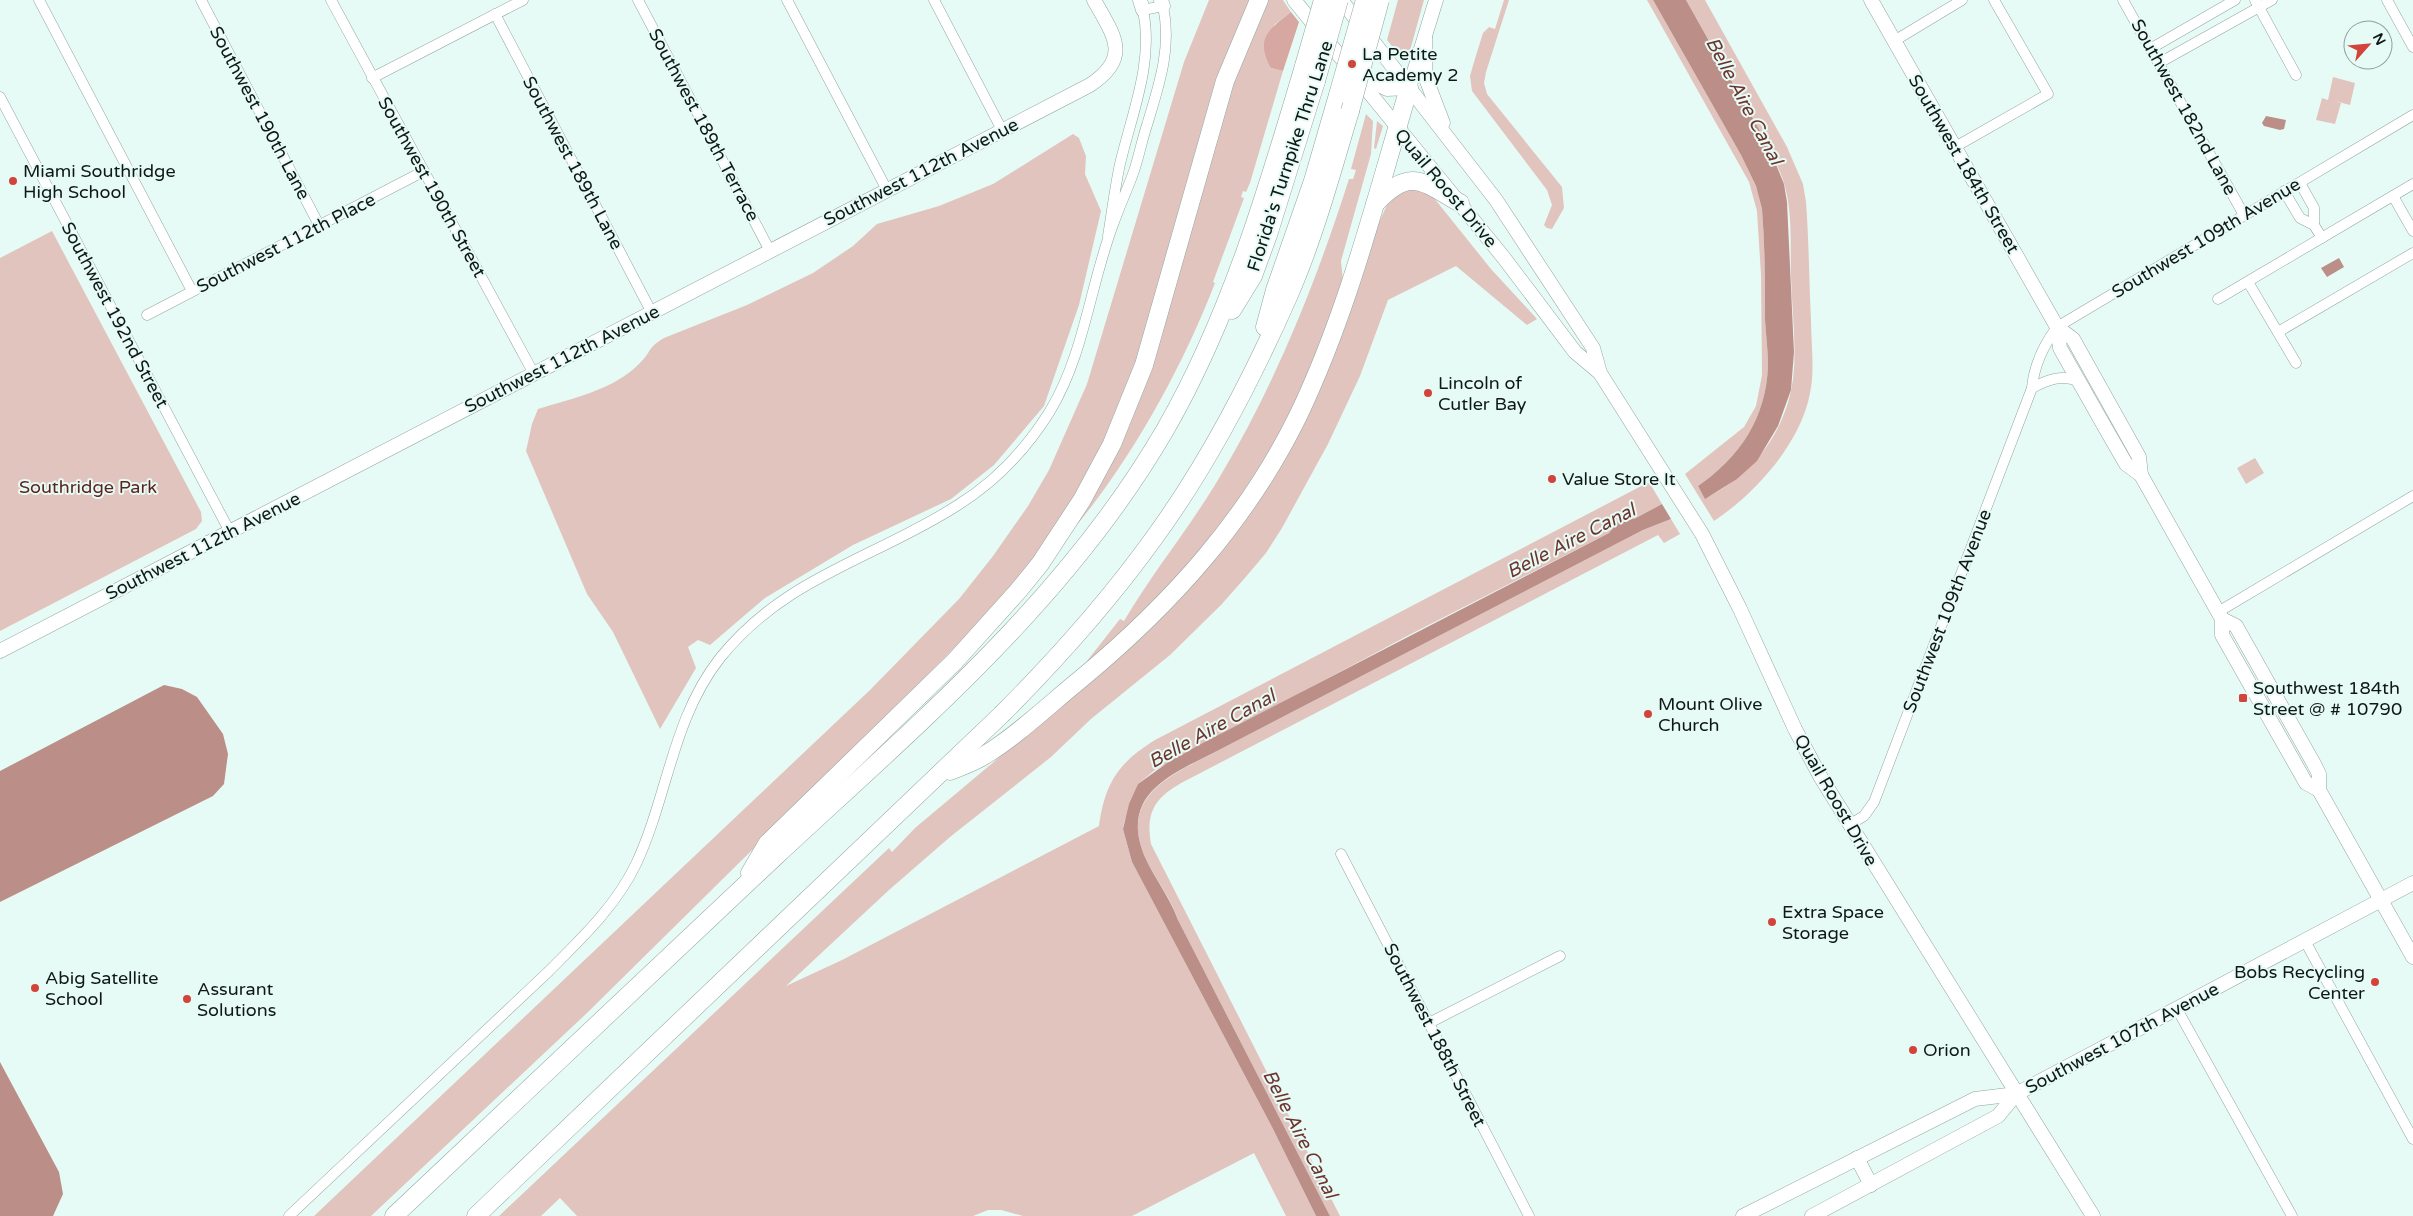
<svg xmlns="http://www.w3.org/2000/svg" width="2413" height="1216" font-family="'Varela Round',sans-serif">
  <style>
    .green { fill: #e2c4bf }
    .forest { fill: #d6a8a1 }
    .water { fill: #bb8f88 }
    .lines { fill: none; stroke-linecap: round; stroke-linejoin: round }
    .street-casing { stroke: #92a5a0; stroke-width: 11 }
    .secondary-casing { stroke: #92a5a0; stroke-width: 15 }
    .highway-casing { stroke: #92a5a0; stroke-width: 19 }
    .street { stroke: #fff; stroke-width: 10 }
    .secondary { stroke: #fff; stroke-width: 14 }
    .highway { stroke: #fff; stroke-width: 18 }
    .highway-bridge-casing { stroke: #92a5a0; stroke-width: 19; stroke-linecap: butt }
    .highway-bridge { stroke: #fff; stroke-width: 18 }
    .poi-dot { fill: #d2443b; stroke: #e6fbf5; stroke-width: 2 }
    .labels { text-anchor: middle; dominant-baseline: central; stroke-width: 4; stroke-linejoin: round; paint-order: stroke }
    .poi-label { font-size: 18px; fill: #101816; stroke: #e6fbf5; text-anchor: start }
    .street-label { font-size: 18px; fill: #101816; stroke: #e6fbf5 }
    .park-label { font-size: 18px; fill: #5d241e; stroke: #e6fbf5 }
    .water-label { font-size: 19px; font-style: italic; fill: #6f342e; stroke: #e6fbf5 }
  </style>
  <rect width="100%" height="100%" fill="#e6fbf5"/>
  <g class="green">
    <path d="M1209 0H1250L1146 342 1090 474 1036 557 986 616 821 782 587 1013 371 1216H314L870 690 959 599 993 556 1028 506 1049 470 1087 384 1184 62Z"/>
    <path d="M1266 0H1283L1291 12 1274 25 1271 68 1283 71 1250 183 1246 192 1243 191 1241 197 1244 198 1213 282 1215 283C1181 371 1128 466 1066 538L1093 491 1222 113Z"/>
    <path d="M1398 0H1424L1409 54 1406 53 1404 57 1401 54 1399 55 1387 40Z"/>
    <path d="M1504 0H1509L1486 72 1484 83 1487 94 1562 187 1564 208 1552 229 1547 228 1544 225 1552 205 1547 190 1472 91 1470 76 1474 62 1483 33 1489 27 1495 29Z"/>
    <path d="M1647 0H1653L1741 155 1756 186 1762 209C1765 246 1765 283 1765 320 1766 335 1768 351 1768 366 1766 418 1740 457 1698 486L1705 498C1752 476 1786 432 1793 379 1797 346 1792 311 1791 277 1790 247 1793 213 1784 183 1777 162 1766 142 1755 122 1733 81 1709 41 1686 0H1705L1787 147 1803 184 1806 202C1809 241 1809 281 1811 320 1811 343 1815 370 1810 393 1801 443 1755 494 1714 521L1685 474 1744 427 1756 406 1762 375 1761 275 1757 211 1749 182Z"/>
    <path d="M2333 77 2355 83 2350 105 2335 101 2341 103 2335 124 2316 120 2322 98 2328 100Z"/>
    <path d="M1366 114 1373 121 1371 154 1341 261 1343 281 1309 379 1250 489 1171 590 1083 666 1120 619 1124 621C1154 570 1192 525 1222 473 1277 380 1316 282 1349 179H1353L1356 170 1351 169Z"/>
    <path d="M1377 121 1383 126 1376 149 1374 148Z"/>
    <path d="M1073 134 1079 138 1086 156 1085 174 1101 211 1079 305 1044 406 994 465 951 499 853 545 765 598 710 645 698 640 688 647 696 668 660 729 613 632 587 594 526 451 532 424 538 409C573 398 614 390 640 363 652 351 647 348 664 338L747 305 813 273 853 246 877 224 939 206 993 184Z"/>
    <path d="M1410 185 1434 198 1491 269 1537 319 1527 325 1456 266 1388 300 1360 376 1328 444 1282 528 1266 553 1244 579 1221 605 1170 655 1091 719 1051 757 950 837 889 890 786 986 842 960 1099 826C1105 783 1118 763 1155 740L1649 482 1662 504 1634 519 1625 518 1620 520 1609 533 1411 634 1155 770 1138 784 1124 823 1123 829 1132 862 1273 1129 1316 1216H1286L1254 1153 1132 1216H1023L1001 1210H988L973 1216H577L560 1198 541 1216H499L889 848 892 852 915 828 1064 703 1251 507 1386 207 1389 200Z"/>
    <path d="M52 231 201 512 202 521 196 529 0 631V258Z"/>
    <path d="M2255 458 2264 473 2246 484 2237 468Z"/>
    <path d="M1671 519 1680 534 1664 543 1658 535 1185 781C1157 796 1145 810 1151 844L1340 1216H1330L1178 920C1171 897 1154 878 1144 855 1119 793 1176 773 1219 750L1643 530Z"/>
  </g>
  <path class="forest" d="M1291 12 1299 22 1283 71 1271 68C1255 39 1268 30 1291 12Z"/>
  <g class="water">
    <path d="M1653 0H1686L1769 147 1784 184 1787 202 1794 352 1791 390 1778 426 1757 461 1737 479 1705 499 1698 486C1740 457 1766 418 1768 366 1768 351 1766 335 1765 320 1765 283 1765 246 1762 209L1756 186 1741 155Z"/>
    <path d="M2266 116 2286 120 2284 129 2280 130 2264 126 2262 123Z"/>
    <path d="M2339 258 2344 267 2327 277 2321 268Z"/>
    <path d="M1662 504 1671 519 1643 530 1219 750C1175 773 1119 792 1144 855 1154 878 1170 897 1178 920L1330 1216H1316L1273 1129 1132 862 1123 829 1129 804 1138 784 1167 763 1201 744 1609 533 1622 517 1634 519Z"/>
    <path d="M164 685 182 689 197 697 223 734 228 754 224 784 213 796 0 902V771Z"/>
    <path d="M0 1062 59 1172 63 1194 53 1216H0Z"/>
  </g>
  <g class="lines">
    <defs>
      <g id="street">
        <path d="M39 0 192 291"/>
        <path d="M201 0 319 225"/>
        <path d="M331 0 534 374"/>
        <path d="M638 0 770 251"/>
        <path d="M787 0 887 190"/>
        <path d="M934 0 1002 130"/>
        <path d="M2123 0 2244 215"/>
        <path d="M2255 0 2296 75"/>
        <path d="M2387 0 2413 47"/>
        <path d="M495 14 652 313"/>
        <path d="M1894 41 1962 0"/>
        <path d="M2150 49 2235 0"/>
        <path d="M2159 63 2272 0"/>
        <path d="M372 78 523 0"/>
        <path d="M0 97 230 532"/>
        <path d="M1955 147 2048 94 1994 0"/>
        <path d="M2300 183 2314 208V225L2322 238"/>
        <path d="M2284 191 2300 218 2314 225"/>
        <path d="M2393 196 2413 231"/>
        <path d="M2248 282 2296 363"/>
        <path d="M2218 299 2413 184"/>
        <path d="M147 315 424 171"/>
        <path d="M2278 332 2413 253"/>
        <path d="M2032 388C2047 380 2062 374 2078 381"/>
        <path d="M2218 612 2413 496"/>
        <path d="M1849 825 1864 816 1874 802 2032 388C2034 365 2043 346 2057 327L2413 115"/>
        <path d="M1341 854 1529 1216"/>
        <path d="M2305 941 2413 1139"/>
        <path d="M2177 1009 2292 1216"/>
        <path d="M1429 1023 1560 956"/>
        <path d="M289 1216 548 972C581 939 616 906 636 864 668 796 672 719 720 658 786 576 874 559 958 505 995 482 1027 448 1050 411 1085 353 1090 284 1114 222 1120 205 1128 188 1134 171 1139 156 1142 140 1147 125 1159 85 1172 48 1163 6L1143 10C1154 62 1132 113 1120 164 1115 187 1112 212 1108 236"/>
      </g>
      <g id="secondary">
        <path d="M1140 0 1143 10"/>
        <path d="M1161 0 1163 6"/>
        <path d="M1294 0 1504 258 1575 352 1600 373 1702 534 1740 609 1795 729 1820 776 2093 1216"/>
        <path d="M1341 0 1496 200 1593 348 1600 373"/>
        <path d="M1871 0 2057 327 2060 348 2103 424 2126 464 2141 475 2222 619V635L2306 783 2319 790"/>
        <path d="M1425 37V76L1443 123"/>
        <path d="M1356 74 1387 89 1409 88"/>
        <path d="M1409 88 1436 0"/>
        <path d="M2057 327 2073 339 2139 457 2141 475"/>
        <path d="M2222 619 2236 626 2314 764 2319 774V790L2413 957"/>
        <path d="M0 651 1090 85C1132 57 1114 36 1094 0"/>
        <path d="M1857 1158 1871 1185"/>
        <path d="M1743 1216 1975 1099 2016 1094"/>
        <path d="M1812 1216 1998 1116 2016 1094 2413 883"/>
      </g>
      <g id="highway">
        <path d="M1375 204C1410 166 1423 182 1460 203"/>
        <path d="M1232 310 1253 276 1268 235 1316 81"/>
        <path d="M1265 327 1275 290 1313 181 1338 95"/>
        <path d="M950 771C962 766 975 762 985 755 1018 735 1052 702 1082 678 1171 604 1247 520 1298 416 1348 312 1376 198 1409 88"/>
        <path d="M750 873 767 844 955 661 1018 591 1040 564 1082 500 1112 444 1144 365 1225 81 1259 0"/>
        <path d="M394 1216C521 1096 648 975 777 855 918 724 1067 599 1165 430 1230 317 1267 191 1304 66"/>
        <path d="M476 1216 1001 715C1056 660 1108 602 1154 538 1208 464 1251 381 1288 297 1314 238 1331 174 1350 111"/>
      </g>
    </defs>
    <use href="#street" class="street-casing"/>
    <use href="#secondary" class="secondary-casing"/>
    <use href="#highway" class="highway-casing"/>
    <use href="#street" class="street"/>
    <use href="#secondary" class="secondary"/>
    <use href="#highway" class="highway"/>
    <defs>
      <g id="highway-bridge">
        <path d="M1304 66 1323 0"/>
        <path d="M1316 81 1339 0"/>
        <path d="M1338 95 1365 0"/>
        <path d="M1350 111 1380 0"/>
      </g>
    </defs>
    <use href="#highway-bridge" class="highway-bridge-casing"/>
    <use href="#highway-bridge" class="highway-bridge"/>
  </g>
  <g class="poi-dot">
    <circle cx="1352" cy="64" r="5"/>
    <circle cx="13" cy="181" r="5"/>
    <circle cx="1428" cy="393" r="5"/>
    <circle cx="1552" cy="479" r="5"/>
    <rect x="2238" y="693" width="10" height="10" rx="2.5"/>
    <circle cx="1648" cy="714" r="5"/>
    <circle cx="1772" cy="922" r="5"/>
    <circle cx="2375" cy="982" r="5"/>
    <circle cx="35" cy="988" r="5"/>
    <circle cx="187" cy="999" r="5"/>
    <circle cx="1913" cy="1050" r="5"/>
  </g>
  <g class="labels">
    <g class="poi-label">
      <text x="1362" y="54">La Petite<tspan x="1362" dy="21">Academy 2</tspan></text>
      <text x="23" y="171">Miami Southridge<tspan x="23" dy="21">High School</tspan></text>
      <text x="1438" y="383">Lincoln of<tspan x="1438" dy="21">Cutler Bay</tspan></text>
      <text x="1562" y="479">Value Store It</text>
      <text x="2253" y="688">Southwest 184th<tspan x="2253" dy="21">Street @ # 10790</tspan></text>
      <text x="1658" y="704">Mount Olive<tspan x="1658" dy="21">Church</tspan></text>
      <text x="1782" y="912">Extra Space<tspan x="1782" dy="21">Storage</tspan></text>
      <text x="2365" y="972" text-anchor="end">Bobs Recycling<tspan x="2365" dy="21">Center</tspan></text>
      <text x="45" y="978">Abig Satellite<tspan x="45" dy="21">School</tspan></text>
      <text x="197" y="989">Assurant<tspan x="197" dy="21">Solutions</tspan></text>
      <text x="1923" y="1050">Orion</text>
    </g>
    <g class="street-label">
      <text transform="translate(2184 107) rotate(61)">Southwest 182nd Lane</text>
      <text transform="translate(260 113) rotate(62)">Southwest 190th Lane</text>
      <text transform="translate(704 125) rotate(62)">Southwest 189th Terrace</text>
      <text transform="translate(1290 156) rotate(-72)">Florida's Turnpike Thru Lane</text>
      <text transform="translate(573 163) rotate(62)">Southwest 189th Lane</text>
      <text transform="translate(1964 164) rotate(60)">Southwest 184th Street</text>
      <text transform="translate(921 172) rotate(-27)">Southwest 112th Avenue</text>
      <text transform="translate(432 187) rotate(61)">Southwest 190th Street</text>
      <text transform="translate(1446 188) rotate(50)">Quail Roost Drive</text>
      <text transform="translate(2206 238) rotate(-31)">Southwest 109th Avenue</text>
      <text transform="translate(286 243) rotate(-27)">Southwest 112th Place</text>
      <text transform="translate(115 315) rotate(62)">Southwest 192nd Street</text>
      <text transform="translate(562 359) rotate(-27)">Southwest 112th Avenue</text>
      <text transform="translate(203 546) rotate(-27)">Southwest 112th Avenue</text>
      <text transform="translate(1947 611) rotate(-69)">Southwest 109th Avenue</text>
      <text transform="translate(1836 800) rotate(60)">Quail Roost Drive</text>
      <text transform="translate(1435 1035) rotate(63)">Southwest 188th Street</text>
      <text transform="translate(2122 1038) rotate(-28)">Southwest 107th Avenue</text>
    </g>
    <g class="park-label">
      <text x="88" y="487">Southridge Park</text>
    </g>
    <g class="water-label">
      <text transform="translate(1744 101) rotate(62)">Belle Aire Canal</text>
      <text transform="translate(1571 541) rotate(-27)">Belle Aire Canal</text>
      <text transform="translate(1212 729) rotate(-29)">Belle Aire Canal</text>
      <text transform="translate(1300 1134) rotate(63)">Belle Aire Canal</text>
    </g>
  </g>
  <g transform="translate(2368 45) rotate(63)"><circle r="24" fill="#e6fbf5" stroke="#90a09c"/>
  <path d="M0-4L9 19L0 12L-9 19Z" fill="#d2443b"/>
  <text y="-8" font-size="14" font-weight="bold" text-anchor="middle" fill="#101816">N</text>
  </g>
</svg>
